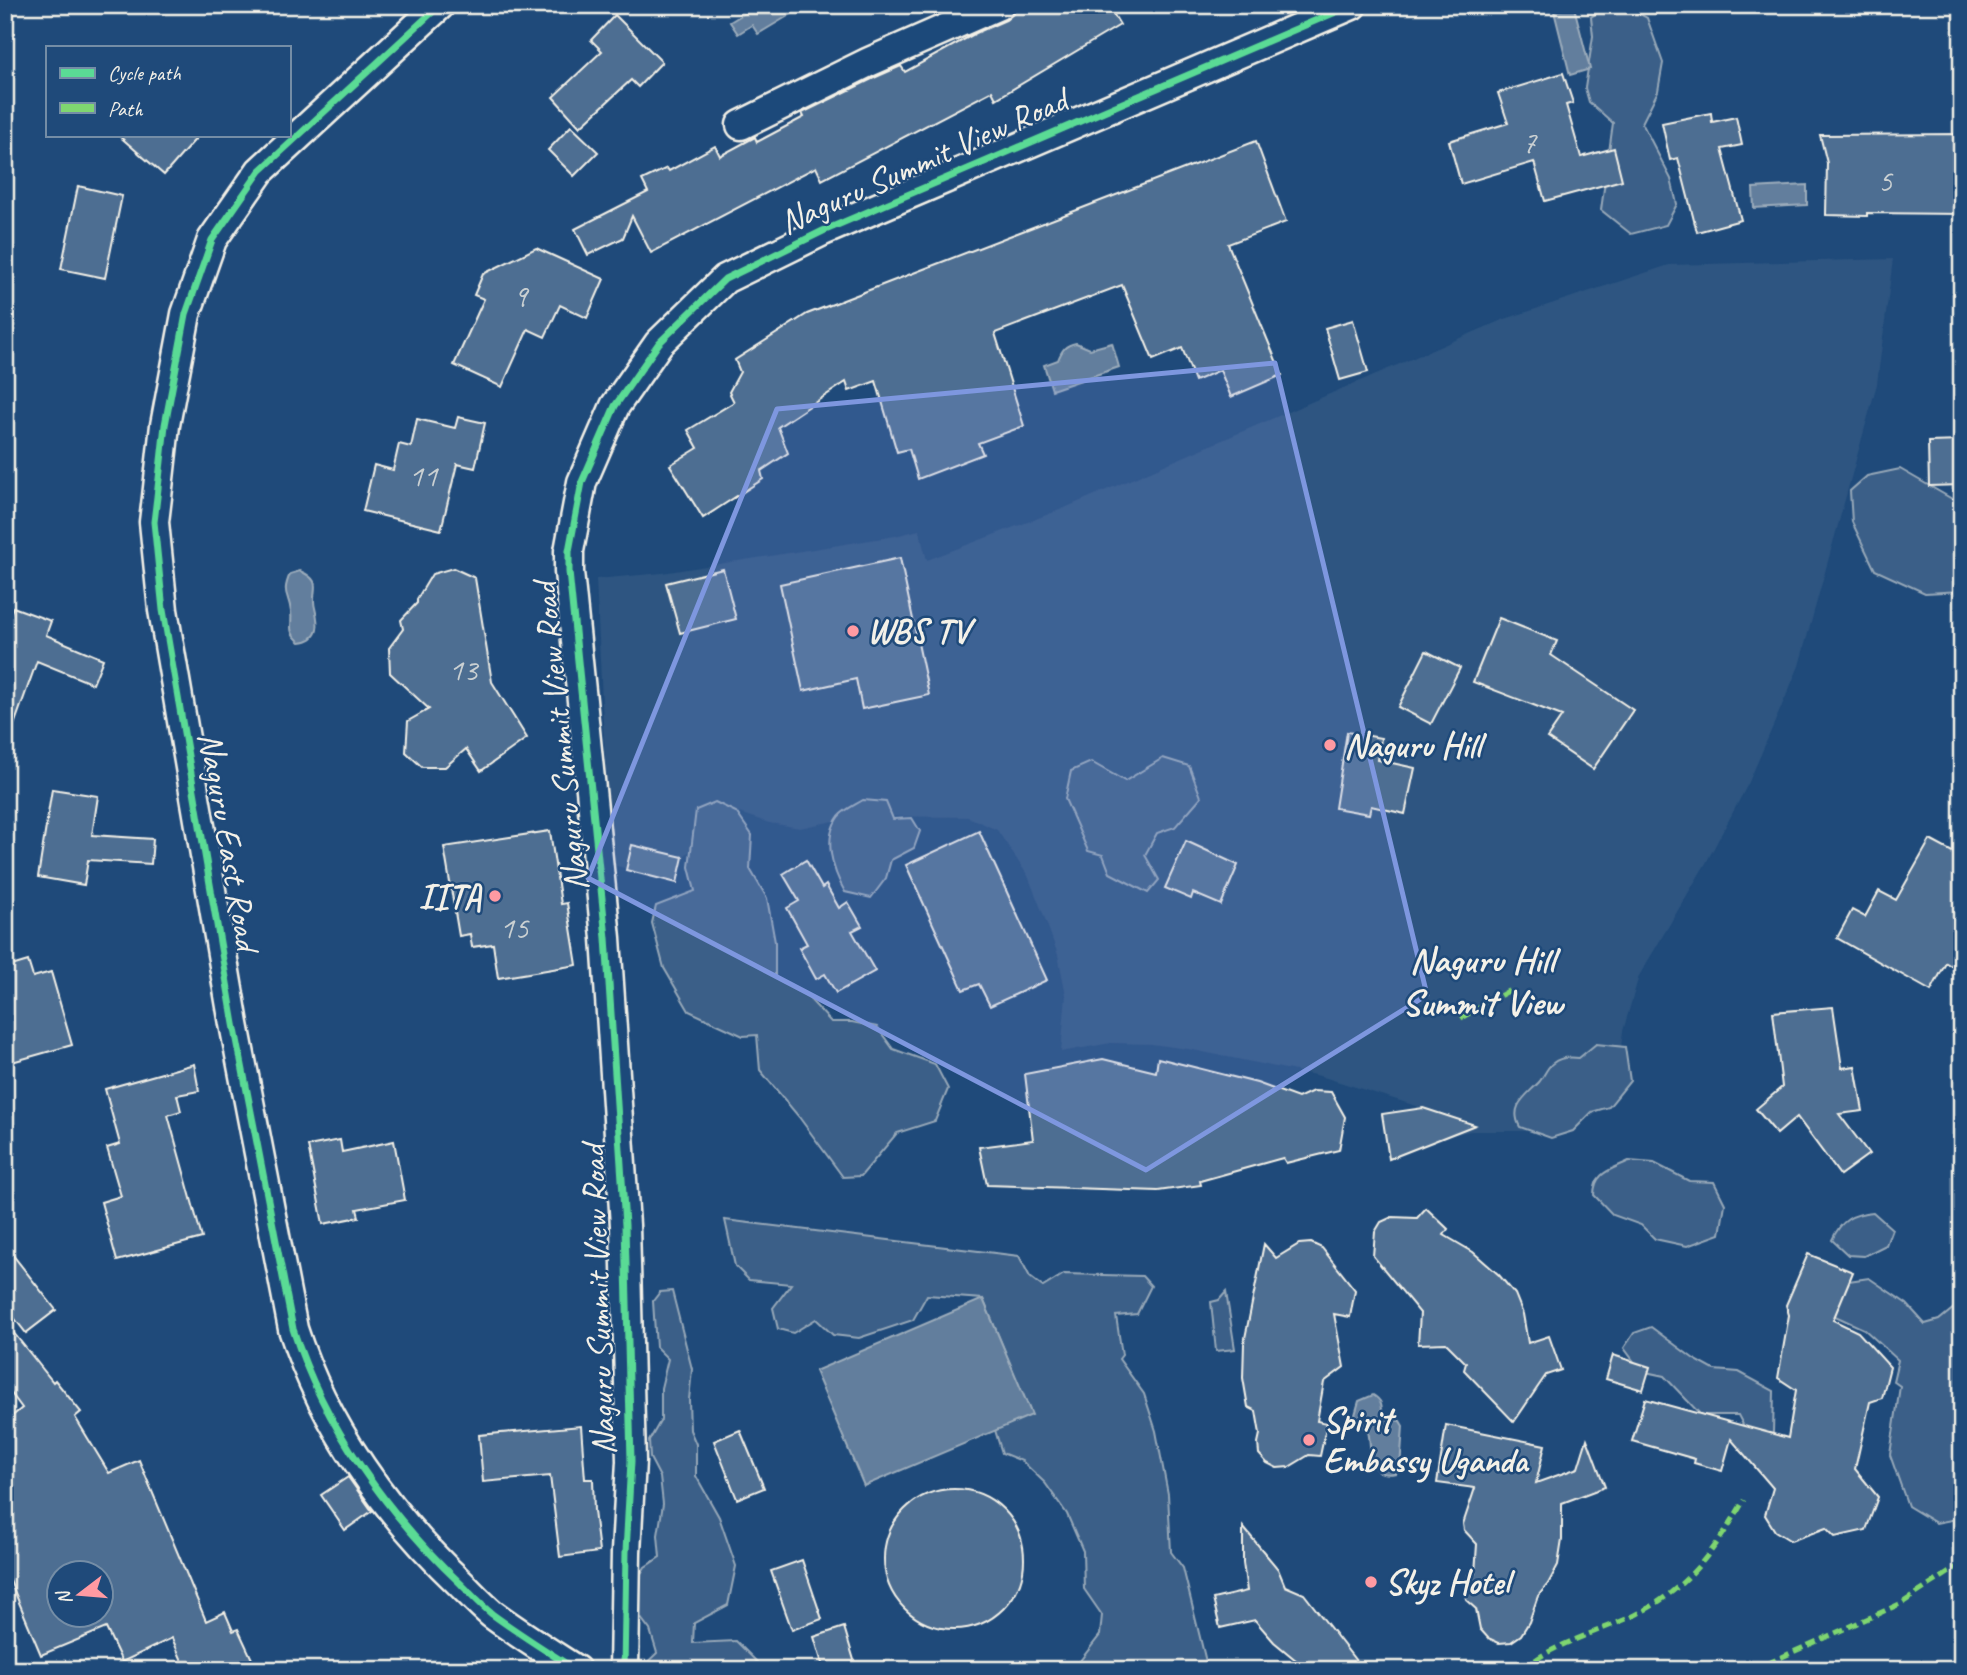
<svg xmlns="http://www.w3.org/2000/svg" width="1967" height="1675" font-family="Caveat,sans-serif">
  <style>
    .built { fill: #2d5581 }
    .green { fill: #3a5f88; stroke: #97a8b8; stroke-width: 2 }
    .water { fill: #627e9d; stroke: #9cacbb; stroke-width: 2 }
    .building { fill: #4d6e92; stroke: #f4f1e8; stroke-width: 2; fill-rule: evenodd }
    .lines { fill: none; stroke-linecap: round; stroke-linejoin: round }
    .street-casing { stroke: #f4f1e8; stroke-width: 33 }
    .street { stroke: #1f4a7a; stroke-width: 28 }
    .quiet { stroke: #7fd670; stroke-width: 5; stroke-dasharray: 10 5; stroke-linecap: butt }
    .cycleway-casing { stroke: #1f4a7a; stroke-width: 11 }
    .cycleway { stroke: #5adb95; stroke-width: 7 }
    .marked { fill: #7e97df; fill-opacity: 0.2; stroke: #7e97df; stroke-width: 5; stroke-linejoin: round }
    .poi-dot { fill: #ff9aa2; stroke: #1f4a7a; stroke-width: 2.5 }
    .labels { text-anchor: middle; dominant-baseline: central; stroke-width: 5; stroke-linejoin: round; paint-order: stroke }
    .number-label { font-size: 32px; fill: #cad0d2 }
    .street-label { font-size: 35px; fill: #f4f1e8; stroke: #1f4a7a }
    .poi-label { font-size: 35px; font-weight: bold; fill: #f4f1e8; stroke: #1f4a7a; text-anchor: start }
    .neighbourhood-label { font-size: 37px; font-weight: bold; fill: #f4f1e8; stroke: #1f4a7a }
  </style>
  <rect width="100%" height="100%" fill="#1f4a7a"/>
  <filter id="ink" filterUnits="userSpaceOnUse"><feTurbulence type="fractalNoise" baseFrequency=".0143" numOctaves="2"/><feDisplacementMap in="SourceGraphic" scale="14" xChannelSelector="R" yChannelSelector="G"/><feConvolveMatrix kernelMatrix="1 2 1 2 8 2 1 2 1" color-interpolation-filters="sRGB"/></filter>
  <g filter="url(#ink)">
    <path class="built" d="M1893 259 1877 384 1799 666 1749 782 1706 863 1639 976 1623 1031 1616 1089 1593 1116 1559 1131H1471L1446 1136 1458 1119 1320 1076 1188 1049 1151 1044 1111 1043 1061 1052 1066 995 1058 955 1044 916 1028 876 997 830 968 817 858 816 800 828 769 823 736 812 683 857 677 883 610 864 596 579 662 573 895 536 919 530 927 560 1062 509 1502 320 1669 265Z"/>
    <g class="green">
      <path d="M1608 5H1624L1647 18 1663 63 1658 91 1642 123 1671 179 1677 204 1666 225 1631 234 1601 210 1613 123 1589 102 1585 88 1593 36 1591 17Z"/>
      <path d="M1900 469 1954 500H1962V591L1925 593 1875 570 1852 522 1850 491 1867 476Z"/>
      <path d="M1163 758 1189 766 1201 797 1175 827 1157 833 1145 855 1159 880 1148 893 1110 873 1103 855 1088 851 1065 799 1071 771 1091 762 1125 781Z"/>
      <path d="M863 800 886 802 893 819 912 818 920 831 914 848 891 860 886 878 871 898 845 892C833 871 822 838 839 816 844 810 855 805 863 800Z"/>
      <path d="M715 802 736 812 752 835 750 869 767 898 775 942V978L806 995 831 1022H852L877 1027 893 1049 935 1064 948 1089 935 1121 897 1133 861 1176 843 1177 799 1117 760 1070 757 1035 743 1036 689 1011 664 968 652 923 656 906 695 891 689 867 696 810Z"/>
      <path d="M1596 1044 1625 1047 1630 1081 1609 1107 1592 1112 1573 1131 1551 1138 1520 1127C1508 1105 1528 1095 1540 1081 1544 1076 1547 1067 1553 1063 1560 1057 1570 1057 1579 1058Z"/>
      <path d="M1629 1161 1654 1163 1689 1181 1714 1182 1725 1204 1720 1234 1687 1246 1655 1239 1641 1225 1613 1215 1594 1195C1594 1172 1611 1170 1629 1161Z"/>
      <path d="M1873 1212 1892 1229 1886 1245 1864 1256 1848 1255 1832 1240C1841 1220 1852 1214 1873 1212Z"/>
      <path d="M725 1220 1019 1256 1030 1277 1043 1287 1064 1274 1142 1276 1151 1286 1137 1314 1116 1316 1122 1355 1119 1359 1144 1394 1156 1431 1168 1494 1171 1552 1183 1568 1208 1670H1073L1100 1635 1102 1615 1084 1589 1083 1551 1067 1514 1045 1483 1022 1461 1002 1453 995 1430 1031 1414 983 1299 927 1295 913 1320 859 1338 833 1335 816 1319 793 1333 778 1329 773 1308 791 1284 749 1280 735 1266Z"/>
      <path d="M1869 1278 1907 1304 1925 1324 1939 1320 1960 1303H1962V1518L1936 1523 1908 1506 1890 1455 1900 1386 1893 1381 1898 1360 1864 1329 1822 1310 1842 1282Z"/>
      <path d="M672 1291 692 1369 689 1400 690 1430 696 1444V1476L719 1517 736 1566 728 1605 694 1623 693 1643 736 1641 765 1670H639L657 1653 650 1630 634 1609 631 1590 645 1567 660 1557 658 1535 663 1504 660 1477 650 1458 649 1441 661 1420V1388L668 1359 656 1347 653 1301 660 1292Z"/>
      <path d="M1226 1292 1235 1349 1216 1351 1211 1302 1219 1300Z"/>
      <path d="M1651 1327 1694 1359 1714 1370 1739 1372 1774 1391 1773 1433 1758 1442 1749 1436 1738 1415H1701L1664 1376 1641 1371 1624 1348 1634 1333Z"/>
    </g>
    <g class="water">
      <path d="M758 5H795L798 10 758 34 752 25 738 34 730 22Z"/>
      <path d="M1574 7 1590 69 1570 75 1554 11Z"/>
      <path d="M1807 185V205L1754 208 1753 188Z"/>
      <path d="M1076 343 1090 349 1112 343 1119 367 1052 390 1044 365 1058 360C1062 350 1065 345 1076 343Z"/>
      <path d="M300 571C325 582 310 590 315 608 319 624 321 640 300 642 286 630 293 627 291 612 289 593 281 595 290 574Z"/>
      <path d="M983 1299 1032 1415 864 1486 815 1371Z"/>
      <path d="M1373 1395C1383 1401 1382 1406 1382 1417L1400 1421 1403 1426 1400 1468 1396 1473C1365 1479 1373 1452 1368 1431L1359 1423 1355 1415 1359 1401Z"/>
    </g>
    <g class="building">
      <path d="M1015 5H1108L1120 25 996 99 992 91 822 180 816 167 651 253 632 216 623 238 588 255 575 229 648 192 642 180 667 168 669 171 715 146 720 156 755 137 757 142 804 117 802 113 876 77 901 66 905 72 976 33 1006 20 1013 14Z"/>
      <path d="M615 15 662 62 638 87 631 80 580 127 553 97 602 51 591 40Z"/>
      <path d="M1563 73 1573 103 1566 105 1581 157 1614 148 1622 180 1545 201 1534 162 1461 184 1449 141 1508 123 1498 93Z"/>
      <path d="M1711 113 1712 122 1736 117 1742 145 1722 149 1741 220 1697 232 1678 158 1670 160 1662 123Z"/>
      <path d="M571 126 598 152 574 176 548 150Z"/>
      <path d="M1962 134V214L1867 213V216L1826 215 1827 163 1820 135Z"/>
      <path d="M118 135H199L164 175Z"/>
      <path d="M1256 141 1286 222 1228 244 1282 375 1231 397 1220 370 1195 381 1182 348 1153 360 1122 285 995 333 1024 426 978 443 983 454 918 479 909 449 897 452 876 381 849 391 846 382 778 427 788 453 761 471 763 479 703 518 670 465 698 448 688 430 734 402 729 392 740 372 735 360 807 314Z"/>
      <path d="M78 186 122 196 105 278 61 269Z"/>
      <path d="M536 248 604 279 587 318 560 305 545 337 528 329 502 387 454 365 484 299 474 295 483 274Z"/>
      <path d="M1353 320 1368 372 1340 380 1325 328Z"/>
      <path d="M458 417 485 423 475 468 457 464 441 530 363 511 374 465 393 470 399 444 411 447 417 419 455 428Z"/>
      <path d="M1962 441V485L1929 486 1928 442Z"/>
      <path d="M900 558 929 695 862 709 856 679 803 691 780 584Z"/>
      <path d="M453 568 475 578 492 682 527 738 481 771 466 749 445 767H422L406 752 408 721 429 709 390 673 389 648 403 629 401 620 417 603V599L432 574Z"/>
      <path d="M723 569 736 619 680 633 666 583Z"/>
      <path d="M13 607 51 621 46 635 103 659 93 684 37 661 9 739 5 738V627Z"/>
      <path d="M1499 618 1557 641 1551 655 1633 710 1593 769 1547 738 1562 716 1473 682Z"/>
      <path d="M1426 651 1460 668 1431 724 1398 707Z"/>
      <path d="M1347 732 1381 738 1378 760 1415 768 1405 814 1371 806 1369 814 1335 808Z"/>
      <path d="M52 789 98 796 92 835 153 839 151 864 88 860 84 885 38 877Z"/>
      <path d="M550 831 561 904 567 903 577 965 498 978 493 944 472 947 470 934 459 936 444 847Z"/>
      <path d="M979 831 1047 980 990 1006 979 984 963 990 906 865Z"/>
      <path d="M1930 840 1962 857V948L1951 966 1946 963 1931 991 1837 938 1852 910 1865 917 1879 891 1896 900Z"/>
      <path d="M1186 841 1238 865 1221 905 1193 893 1191 899 1165 888Z"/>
      <path d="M632 845 683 857 677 883 626 870Z"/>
      <path d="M806 860 822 888 826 885 839 908 848 902 862 926 852 931 875 971 836 993 825 974 816 979 799 948 807 944 787 908 799 901 783 874Z"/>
      <path d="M28 961 33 977 51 972 72 1045 5 1064V968Z"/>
      <path d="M1833 1007 1842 1068 1855 1066 1863 1111 1839 1114 1869 1154 1840 1175 1797 1117 1777 1134 1756 1109 1782 1087 1773 1012Z"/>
      <path d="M1158 1058 1257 1083 1298 1098 1313 1091 1331 1092 1345 1117 1339 1150 1286 1163 1283 1158 1279 1159 1200 1181 1201 1185 1158 1191 987 1185 979 1147 1033 1140 1025 1074 1103 1059 1156 1072Z"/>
      <path d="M194 1064 199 1091 177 1095 181 1111 168 1115 202 1238 117 1261 101 1202 121 1196 107 1148 120 1144 105 1089Z"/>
      <path d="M1423 1108 1475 1125 1389 1159 1382 1114Z"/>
      <path d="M340 1140 342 1152 394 1141 405 1200 357 1209 359 1217 323 1224 308 1146Z"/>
      <path d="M1426 1208 1448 1229 1444 1235 1473 1252 1499 1275 1515 1294 1523 1314 1528 1343 1549 1336 1561 1370 1546 1375 1514 1422 1464 1370 1466 1363 1446 1343 1418 1344 1420 1313 1373 1256 1375 1232 1381 1222 1392 1217 1417 1218Z"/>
      <path d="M1311 1243 1322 1248 1355 1290 1350 1317 1334 1314 1344 1367 1324 1382 1317 1421 1327 1423 1320 1456 1309 1455 1289 1467 1277 1468 1267 1463 1259 1454 1258 1443 1260 1434 1256 1411 1248 1407 1243 1378 1244 1343 1264 1244 1276 1258 1299 1244Z"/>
      <path d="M5 1245 56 1310 26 1333 5 1306Z"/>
      <path d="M1808 1254 1853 1272 1833 1320 1858 1332 1890 1367 1882 1398 1870 1402 1855 1469 1878 1497 1866 1530 1835 1537 1826 1528 1791 1541 1775 1531 1765 1515 1773 1488 1731 1439 1722 1471 1694 1463 1695 1459 1632 1441 1645 1399 1788 1438 1796 1390 1778 1378 1789 1315 1786 1305Z"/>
      <path d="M5 1322 53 1382 55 1380 81 1412 75 1417 109 1473 139 1460 206 1621 225 1612 233 1631 238 1629 257 1670H186L172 1638 122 1662 106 1628 41 1655 5 1569V1422L22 1408 5 1385ZM60 1573H102V1615H60Z"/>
      <path d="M1613 1355 1650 1367 1643 1390 1606 1379Z"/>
      <path d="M1446 1425 1545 1445 1536 1483 1578 1468 1587 1439 1605 1487 1562 1503V1540L1558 1565 1548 1584 1538 1596 1529 1622 1521 1635 1511 1642 1499 1643 1488 1638 1480 1629 1476 1609 1466 1600 1468 1575 1475 1573 1477 1544 1464 1530 1463 1524 1475 1488 1437 1483Z"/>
      <path d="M581 1426 585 1479H593L594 1511 599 1552 560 1557 550 1476 483 1482 479 1435Z"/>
      <path d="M740 1430 764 1488 737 1499 714 1441Z"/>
      <path d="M348 1477 372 1511 345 1530 321 1495Z"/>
      <circle cx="954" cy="1559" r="70"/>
      <path d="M1243 1527 1278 1569 1285 1586 1304 1594 1363 1670H1308L1274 1642 1255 1620 1220 1628 1213 1599 1247 1591 1243 1563Z"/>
      <path d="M802 1560 822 1619 792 1630 771 1571Z"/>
      <path d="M844 1627 857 1670H824L814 1637Z"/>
    </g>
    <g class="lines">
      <defs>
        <g id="street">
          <path d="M440 5 260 171 212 240 186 314 165 425 157 497 154 522 163 610 234 1024 293 1329C324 1426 388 1515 461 1584 471 1594 481 1605 492 1614 519 1634 548 1652 576 1670"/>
          <path d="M741 125 869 62 999 5"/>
          <path d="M624 1670 626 1552 631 1461 625 1225 606 938 569 572V551L582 482 615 406 659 343 725 279 823 231 1352 5"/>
        </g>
      </defs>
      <use href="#street" class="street-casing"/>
      <use href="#street" class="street"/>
      <g class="quiet">
        <path d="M1461 1018 1510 990"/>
        <path d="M1524 1670C1544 1646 1609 1629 1639 1613 1687 1589 1718 1546 1744 1500"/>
        <path d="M1753 1670 1902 1603 1962 1564"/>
      </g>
      <defs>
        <g id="cycleway">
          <path d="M440 5 260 171 212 240 186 314 165 425 157 497 154 522 163 610 234 1024 293 1329C324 1426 388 1515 461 1584 471 1594 481 1605 492 1614 519 1634 548 1652 576 1670"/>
          <path d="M624 1670 626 1552 631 1461 625 1225 606 938 569 572V551L582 482 615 406 659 343 725 279 823 231 1352 5"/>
        </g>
      </defs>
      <use href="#cycleway" class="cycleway-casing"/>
      <use href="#cycleway" class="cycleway"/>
    </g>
  </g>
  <path class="marked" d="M1275 363 1427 995 1146 1170 588 878 777 409Z"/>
  <g class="poi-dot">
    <circle cx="853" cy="631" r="7"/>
    <circle cx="1330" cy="745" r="7"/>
    <circle cx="495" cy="896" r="7"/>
    <circle cx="1309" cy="1440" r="7"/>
    <circle cx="1371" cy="1582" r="7"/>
  </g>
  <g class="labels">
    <g class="number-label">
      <text x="1529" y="142">7</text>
      <text x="1885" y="180">5</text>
      <text x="520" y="295">9</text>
      <text x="423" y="475">11</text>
      <text x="463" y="669">13</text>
      <text x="514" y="927">15</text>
    </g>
    <g class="street-label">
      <text transform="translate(923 161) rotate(-24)">Naguru Summit View Road</text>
      <text transform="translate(560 737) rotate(-96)">Naguru Summit View Road</text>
      <text transform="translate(229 841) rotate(80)">Naguru East Road</text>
      <text transform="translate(598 1300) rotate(-92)">Naguru Summit View Road</text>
    </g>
    <g class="poi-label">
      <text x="867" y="631">WBS TV</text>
      <text x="1344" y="745">Naguru Hill</text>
      <text x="481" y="896" text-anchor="end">IITA</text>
      <text x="1323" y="1420">Spirit<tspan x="1323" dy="40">Embassy Uganda</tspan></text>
      <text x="1385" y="1582">Skyz Hotel</text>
    </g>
    <g class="neighbourhood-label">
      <text x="1482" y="959">Naguru Hill<tspan x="1482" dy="43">Summit View</tspan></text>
    </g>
  </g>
  <rect width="1967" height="1675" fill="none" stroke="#1f4a7a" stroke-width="28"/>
  <rect x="14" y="14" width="1939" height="1647" fill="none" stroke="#f4f1e8" stroke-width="2.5" filter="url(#ink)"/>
  <rect x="46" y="46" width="245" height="91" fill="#1f4a7a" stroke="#748da6" stroke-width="2"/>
  <rect x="60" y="68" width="35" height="10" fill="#5adb95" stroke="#748da6" stroke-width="2"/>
  <text x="108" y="80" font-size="21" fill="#f4f1e8">Cycle path</text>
  <rect x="60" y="103" width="35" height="10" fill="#7fd670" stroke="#748da6" stroke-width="2"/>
  <text x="108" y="116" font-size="21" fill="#f4f1e8">Path</text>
  <g transform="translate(80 1594) rotate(254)"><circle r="33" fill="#1f4a7a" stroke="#748da6" stroke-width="2"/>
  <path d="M0-5L12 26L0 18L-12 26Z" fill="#ff9aa2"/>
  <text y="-10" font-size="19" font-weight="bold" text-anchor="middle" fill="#f4f1e8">N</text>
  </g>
</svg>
